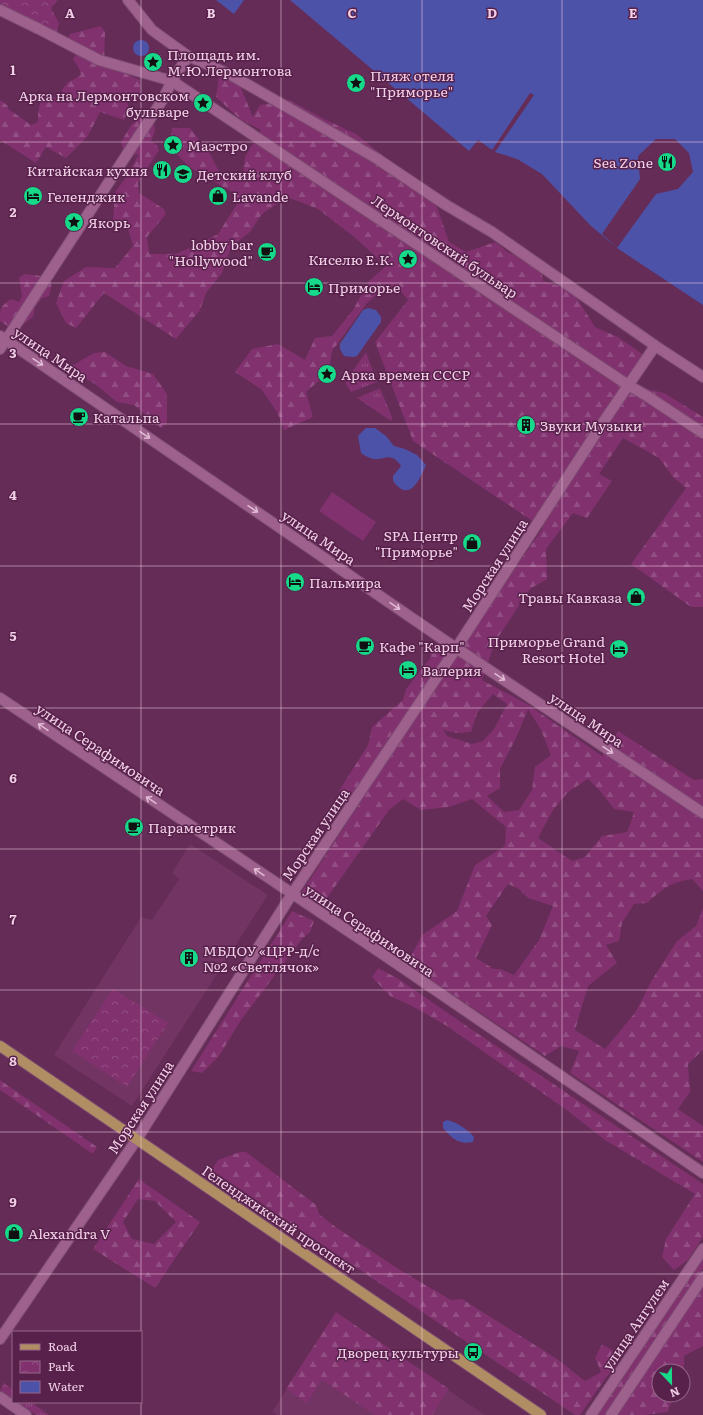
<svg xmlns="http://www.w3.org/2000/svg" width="703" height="1415" font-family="Literata,serif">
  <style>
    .built { fill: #723463 }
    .grass { fill: url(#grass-tufts) }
    .forest { fill: url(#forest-firs); fill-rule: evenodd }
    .park { fill: url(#park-crowns) }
    .pitch { fill: #80316e }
    .water { fill: #4d52a9 }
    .pier { fill: #642c56 }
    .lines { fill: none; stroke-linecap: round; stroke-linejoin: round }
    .pedestrian-casing { stroke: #7d4d72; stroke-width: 12 }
    .minor-casing { stroke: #7d4d72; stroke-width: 12 }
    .primary-casing { stroke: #7d4d72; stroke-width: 12 }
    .pedestrian { stroke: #9e618d; stroke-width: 10 }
    .minor { stroke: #9e618d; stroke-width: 10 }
    .primary { stroke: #b18d63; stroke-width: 10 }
    .oneway { stroke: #e1bad5 }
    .grid { fill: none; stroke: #f2d0e7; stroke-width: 1; stroke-opacity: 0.55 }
    .labels { text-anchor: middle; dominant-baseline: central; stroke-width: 3; stroke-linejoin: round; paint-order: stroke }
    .poi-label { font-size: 14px; fill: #f2d0e7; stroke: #58214b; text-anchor: start }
    .street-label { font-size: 14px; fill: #f2d0e7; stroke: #58214b }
    .grid-label { font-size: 13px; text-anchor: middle; font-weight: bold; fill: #f2d0e7; stroke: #58214b; stroke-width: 3; stroke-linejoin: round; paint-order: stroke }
  </style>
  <defs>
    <pattern id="grass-tufts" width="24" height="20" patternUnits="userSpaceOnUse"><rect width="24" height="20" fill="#80316e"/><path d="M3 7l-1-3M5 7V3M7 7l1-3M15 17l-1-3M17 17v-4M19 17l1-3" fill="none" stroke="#924e83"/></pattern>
    <pattern id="forest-firs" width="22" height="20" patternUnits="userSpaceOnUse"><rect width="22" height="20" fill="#80316e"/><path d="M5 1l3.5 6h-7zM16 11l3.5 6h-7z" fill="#924e83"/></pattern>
    <pattern id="park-crowns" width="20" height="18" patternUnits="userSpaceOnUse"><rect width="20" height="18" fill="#80316e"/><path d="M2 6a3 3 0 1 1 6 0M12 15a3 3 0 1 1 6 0" fill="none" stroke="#924e83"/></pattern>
  </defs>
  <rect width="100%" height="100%" fill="#642c56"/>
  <g class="built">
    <path d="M190 844 268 895 132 1106 54 1055 141 917 152 920 179 879 172 873Z"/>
    <path d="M336 1314 485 1415H277L272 1412Z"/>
  </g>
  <g class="grass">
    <path d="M366 352 377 382 351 392 345 382Z"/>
    <path d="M380 388 392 417 391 421 357 398Z"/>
    <path d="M4 1383 13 1390V1399L0 1390Z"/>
    <path d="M17 1402H31L49 1415H36Z"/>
  </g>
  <g class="forest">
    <path d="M101 26 105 32 104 66 115 69 140 80V98L127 100 129 111 124 120 100 112 88 136 66 158 46 147 36 163 0 140V100L7 105 9 110C17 114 23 120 31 125L38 122V115L41 96H52L61 101 63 97 62 90 67 83 81 75 79 68 73 59 76 54 77 47 66 41 70 34Z"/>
    <path d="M219 77 238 81 253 117 260 105 289 100 326 120 356 134 382 155 404 179 434 198 449 242 466 252 495 242 509 253 540 261 543 281 571 289 595 327 618 337 645 356 629 385 664 393 703 417V607H691L631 564 686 488 673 477 659 458 623 438 599 474 612 481 587 518 573 513 546 549 547 579 530 589 495 642 482 680 527 704 602 756 618 731 694 780 703 779V891L692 879C669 883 664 888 647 903L634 904 622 923 619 941 606 945 617 963 588 986 575 1030 605 1049 635 1013 652 980 677 941 696 926 703 908V1050L688 1064 690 1092 678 1109 703 1126V1162L570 1073 579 1051 561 1046 545 1056 407 964 422 935 457 911 475 865 505 846 506 827 472 799 449 807 421 810 403 799 389 810 322 905 301 893 469 636 543 528 413 441 375 342 408 300 395 285 380 292 367 303 332 351 329 372 306 392 313 417 284 430 277 412 262 390 235 372 252 349 278 344 305 360 315 338 332 336 353 310 369 281 386 266 353 236 318 209 287 197 262 214 250 232 231 247 222 273 206 293 200 310 176 339 104 293 76 328 66 323 56 303 64 281 86 267 115 268 133 246 128 229 113 221 115 192 127 176 139 154 130 156 123 150 121 142 132 124 142 117 154 124 155 131 151 142 156 144 159 150 138 183 139 193 164 209 166 214 147 237 149 254H176L203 242 218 234 237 204 234 193 189 167 170 147 172 128H190L210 154 220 173 243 174 245 157 261 130 240 119 216 97ZM493 694 507 704 494 729 483 741 472 744 447 736 443 730 456 733 471 732 477 713ZM528 709 541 730 551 755 535 767 532 790 519 810 504 812 487 796 500 788V769L516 738ZM588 779 600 791 614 809 634 812 631 822 627 832 602 836 585 857 572 861 538 838 553 810 568 792ZM508 884 519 889 528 898 553 906 539 940 514 975 500 969H494L476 958 492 925 486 916Z"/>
    <path d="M25 274 41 276 52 283 49 296 42 298 35 307 33 317 20 327H9L0 321C0 308 0 307 11 299L19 302 22 296 19 277Z"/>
    <path d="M105 352 126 366 153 374 167 394V423L161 428 134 405 117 402 95 384 68 368 94 353Z"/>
    <path d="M438 641 449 649 351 799 339 791 368 745 372 727 403 700 406 689 431 657 429 649Z"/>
    <path d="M292 911 314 921 310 932 302 939 281 967 241 1020 219 1056 202 1073 191 1071Z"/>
    <path d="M378 968 397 978 471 1029 703 1184V1237L688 1260 674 1270 662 1257 666 1239 695 1194 605 1140 568 1111 447 1026 412 1006 390 996 372 977Z"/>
    <path d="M0 1080 97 1147 93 1154 0 1090Z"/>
    <path d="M240 1152H246L316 1205 319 1214 337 1228 400 1270 451 1300 462 1299 557 1359 585 1381 601 1372 595 1358 602 1344 621 1356 580 1415H575L212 1170 218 1160Z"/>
    <path d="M139 1179 200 1222 155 1288 93 1249ZM138 1199 155 1201 176 1222 154 1244 132 1239 123 1222Z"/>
    <path d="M703 1256V1269L606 1415H596Z"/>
    <path d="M703 1287V1346L684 1356V1371H659V1395H674L672 1397 668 1412 645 1415H617Z"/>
    <path d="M336 1312 449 1389 432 1415H375L322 1380 307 1403 286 1389Z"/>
  </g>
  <g class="park">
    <path d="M0 0H58L51 8 59 23 57 32 0 5Z"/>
    <path d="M113 989 168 1023 127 1087 72 1051Z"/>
  </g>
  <path class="pitch" d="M332 492 376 522 363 541 319 511Z"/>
  <g class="water">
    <path d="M216 0H244L234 14Z"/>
    <path d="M290 0H703V305L617 248 590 225 542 174 517 159 495 152 478 140 469 151Z"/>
    <circle cx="141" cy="48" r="8"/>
    <path d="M368 308 376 310 381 317V322L357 356 353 357 344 356 340 349V344L363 310Z"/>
    <path d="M366 428H375L386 436 394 446 405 449 417 455 426 465C419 481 409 503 393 481V476L401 466C390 449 383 463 370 458 367 457 364 455 361 453L358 436Z"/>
    <path d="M447 1120C458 1123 467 1129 474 1137L473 1142C459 1145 451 1138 443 1128V1122Z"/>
  </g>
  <g class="pier">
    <path d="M530 93 534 95 495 152 492 150Z"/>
    <path d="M656 139H675L689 153 693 172 678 189 656 194 617 248 602 234 640 179 638 156Z"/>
  </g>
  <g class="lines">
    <defs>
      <g id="pedestrian">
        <path d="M128 0 152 30 188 56 231 75 376 158 446 205 492 232 660 349 703 377"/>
        <path d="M37 28 99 60 172 81 628 385 647 396 703 433"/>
        <path d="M6 340 163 99 172 81 188 56"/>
        <path d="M457 647 602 424 655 346"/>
        <path d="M591 1415 703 1249"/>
        <path d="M611 1415 703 1277"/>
      </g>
      <g id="minor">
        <path d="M0 10 37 28"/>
        <path d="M0 336 444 640 703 813"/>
        <path d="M0 349 6 340"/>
        <path d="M0 698 387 957 703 1173"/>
        <path d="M0 1339 137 1139 292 894 457 647"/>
        <path d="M0 1397 26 1415"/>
      </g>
      <path id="primary" d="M0 1046 541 1415"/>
    </defs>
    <use href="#pedestrian" class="pedestrian-casing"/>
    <use href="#minor" class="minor-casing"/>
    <use href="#primary" class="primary-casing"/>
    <use href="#pedestrian" class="pedestrian"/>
    <use href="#minor" class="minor"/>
    <use href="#primary" class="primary"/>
  </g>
  <defs><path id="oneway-shaft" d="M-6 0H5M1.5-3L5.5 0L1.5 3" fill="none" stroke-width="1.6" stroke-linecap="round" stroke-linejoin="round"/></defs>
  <g class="oneway">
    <use href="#oneway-shaft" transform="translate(38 362) rotate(34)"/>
    <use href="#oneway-shaft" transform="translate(145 435) rotate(34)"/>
    <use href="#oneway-shaft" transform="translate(253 509) rotate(34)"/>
    <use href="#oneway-shaft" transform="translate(395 606) rotate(35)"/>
    <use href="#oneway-shaft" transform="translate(500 677) rotate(34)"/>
    <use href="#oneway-shaft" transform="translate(43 727) rotate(-146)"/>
    <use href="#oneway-shaft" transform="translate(608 750) rotate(34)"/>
    <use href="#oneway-shaft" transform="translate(151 800) rotate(-146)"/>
    <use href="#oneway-shaft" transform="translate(259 872) rotate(-146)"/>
  </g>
  <path class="grid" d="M141 0V1332M281 0V1415M422 0V1415M562 0V1415M0 142H703M0 283H703M0 424H703M0 566H703M0 708H703M0 849H703M0 990H703M0 1132H703M0 1274H703M141 1402V1415"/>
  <defs>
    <symbol id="sight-disc" viewBox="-11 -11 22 22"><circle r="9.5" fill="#16d989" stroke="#58214b"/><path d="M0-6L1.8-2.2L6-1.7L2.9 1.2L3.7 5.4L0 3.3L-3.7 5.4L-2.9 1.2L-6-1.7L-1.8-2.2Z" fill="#111"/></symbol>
    <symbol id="restaurant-disc" viewBox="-11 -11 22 22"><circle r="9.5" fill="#16d989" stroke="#58214b"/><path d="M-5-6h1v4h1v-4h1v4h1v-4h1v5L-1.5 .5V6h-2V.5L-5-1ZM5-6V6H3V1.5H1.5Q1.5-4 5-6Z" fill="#111"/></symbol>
    <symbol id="school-disc" viewBox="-11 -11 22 22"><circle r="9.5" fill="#16d989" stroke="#58214b"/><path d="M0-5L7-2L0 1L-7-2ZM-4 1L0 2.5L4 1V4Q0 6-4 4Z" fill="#111"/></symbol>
    <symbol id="hotel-disc" viewBox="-11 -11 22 22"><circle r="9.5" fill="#16d989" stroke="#58214b"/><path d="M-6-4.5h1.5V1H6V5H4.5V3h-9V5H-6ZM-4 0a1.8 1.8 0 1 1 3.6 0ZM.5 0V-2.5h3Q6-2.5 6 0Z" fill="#111"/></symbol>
    <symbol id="shop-disc" viewBox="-11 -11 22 22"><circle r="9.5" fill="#16d989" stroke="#58214b"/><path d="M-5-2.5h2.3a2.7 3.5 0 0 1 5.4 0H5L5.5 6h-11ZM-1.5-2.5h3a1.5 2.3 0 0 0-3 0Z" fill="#111"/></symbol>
    <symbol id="cafe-disc" viewBox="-11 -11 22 22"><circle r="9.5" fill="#16d989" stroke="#58214b"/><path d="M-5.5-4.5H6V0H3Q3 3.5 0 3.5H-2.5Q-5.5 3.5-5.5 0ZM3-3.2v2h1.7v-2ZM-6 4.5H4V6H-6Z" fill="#111"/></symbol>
    <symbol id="building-disc" viewBox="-11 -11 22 22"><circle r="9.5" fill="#16d989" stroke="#58214b"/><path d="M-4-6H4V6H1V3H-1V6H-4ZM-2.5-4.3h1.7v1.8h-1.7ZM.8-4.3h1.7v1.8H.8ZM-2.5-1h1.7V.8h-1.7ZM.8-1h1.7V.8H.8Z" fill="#111"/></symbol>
    <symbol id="bus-disc" viewBox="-11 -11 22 22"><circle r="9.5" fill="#16d989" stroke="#58214b"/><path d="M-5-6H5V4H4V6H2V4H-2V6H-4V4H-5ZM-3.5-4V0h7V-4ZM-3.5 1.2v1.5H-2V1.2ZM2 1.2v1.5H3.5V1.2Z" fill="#111"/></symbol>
  </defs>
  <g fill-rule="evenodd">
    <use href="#sight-disc" x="142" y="51" width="22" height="22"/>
    <use href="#sight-disc" x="345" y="72" width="22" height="22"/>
    <use href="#sight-disc" x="192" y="92" width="22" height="22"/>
    <use href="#sight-disc" x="162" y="134" width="22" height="22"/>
    <use href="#restaurant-disc" x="656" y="151" width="22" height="22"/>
    <use href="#restaurant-disc" x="151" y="159" width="22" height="22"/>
    <use href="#school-disc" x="172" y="163" width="22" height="22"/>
    <use href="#hotel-disc" x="22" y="185" width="22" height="22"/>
    <use href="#shop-disc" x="207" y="185" width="22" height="22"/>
    <use href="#sight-disc" x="63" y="211" width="22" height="22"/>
    <use href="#cafe-disc" x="256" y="241" width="22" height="22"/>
    <use href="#sight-disc" x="397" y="248" width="22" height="22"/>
    <use href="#hotel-disc" x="303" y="276" width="22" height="22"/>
    <use href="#sight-disc" x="316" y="363" width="22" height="22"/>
    <use href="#cafe-disc" x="68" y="406" width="22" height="22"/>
    <use href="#building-disc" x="515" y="414" width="22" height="22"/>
    <use href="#shop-disc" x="461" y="532" width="22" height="22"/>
    <use href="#hotel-disc" x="284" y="571" width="22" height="22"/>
    <use href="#shop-disc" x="625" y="586" width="22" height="22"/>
    <use href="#cafe-disc" x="354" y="635" width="22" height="22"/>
    <use href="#hotel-disc" x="608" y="638" width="22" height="22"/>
    <use href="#hotel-disc" x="397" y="659" width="22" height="22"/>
    <use href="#cafe-disc" x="123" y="816" width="22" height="22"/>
    <use href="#building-disc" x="178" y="947" width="22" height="22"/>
    <use href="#shop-disc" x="3" y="1222" width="22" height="22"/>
    <use href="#bus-disc" x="462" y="1341" width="22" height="22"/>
  </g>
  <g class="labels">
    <g class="poi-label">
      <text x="167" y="54">Площадь им.<tspan x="167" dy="16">М.Ю.Лермонтова</tspan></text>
      <text x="370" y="75">Пляж отеля<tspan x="370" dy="16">"Приморье"</tspan></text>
      <text x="189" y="95" text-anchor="end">Арка на Лермонтовском<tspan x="189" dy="16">бульваре</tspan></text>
      <text x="187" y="145">Маэстро</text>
      <text x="653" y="162" text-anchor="end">Sea Zone</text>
      <text x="148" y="170" text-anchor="end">Китайская кухня</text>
      <text x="197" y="174">Детский клуб</text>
      <text x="47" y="196">Геленджик</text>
      <text x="232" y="196">Lavande</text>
      <text x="88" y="222">Якорь</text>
      <text x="253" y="244" text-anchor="end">lobby bar<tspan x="253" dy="16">"Hollywood"</tspan></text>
      <text x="394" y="259" text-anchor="end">Киселю Е.К.</text>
      <text x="328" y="287">Приморье</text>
      <text x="341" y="374">Арка времен СССР</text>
      <text x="93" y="417">Катальпа</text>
      <text x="540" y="425">Звуки Музыки</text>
      <text x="458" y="535" text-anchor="end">SPA Центр<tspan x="458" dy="16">"Приморье"</tspan></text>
      <text x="309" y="582">Пальмира</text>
      <text x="622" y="597" text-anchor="end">Травы Кавказа</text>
      <text x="605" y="641" text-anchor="end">Приморье Grand<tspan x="605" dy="16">Resort Hotel</tspan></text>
      <text x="379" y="646">Кафе "Карп"</text>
      <text x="422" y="670">Валерия</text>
      <text x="148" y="827">Параметрик</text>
      <text x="203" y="950">МБДОУ «ЦРР-д/с<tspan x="203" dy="16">№2 «Светлячок»</tspan></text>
      <text x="28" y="1233">Alexandra V</text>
      <text x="459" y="1352" text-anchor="end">Дворец культуры</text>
    </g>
    <g class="street-label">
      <text transform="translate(445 246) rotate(34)">Лермонтовский бульвар</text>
      <text transform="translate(51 354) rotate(34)">улица Мира</text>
      <text transform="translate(319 537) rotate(34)">улица Мира</text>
      <text transform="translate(494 565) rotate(-57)">Морская улица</text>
      <text transform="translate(587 719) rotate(34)">улица Мира</text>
      <text transform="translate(101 749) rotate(34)">улица Серафимовича</text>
      <text transform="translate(315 834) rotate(-56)">Морская улица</text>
      <text transform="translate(370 930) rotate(34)">улица Серафимовича</text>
      <text transform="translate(140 1107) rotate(-57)">Морская улица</text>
      <text transform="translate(279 1219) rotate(34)">Геленджикский проспект</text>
      <text transform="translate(635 1324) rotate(-56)">улица Ангулем</text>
    </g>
  </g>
  <g class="grid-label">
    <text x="70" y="18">A</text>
    <text x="211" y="18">B</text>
    <text x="352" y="18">C</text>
    <text x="492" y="18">D</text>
    <text x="633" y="18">E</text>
    <text x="13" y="75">1</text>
    <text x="13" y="217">2</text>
    <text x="13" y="358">3</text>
    <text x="13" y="500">4</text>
    <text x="13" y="641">5</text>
    <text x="13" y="783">6</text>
    <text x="13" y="924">7</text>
    <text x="13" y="1066">8</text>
    <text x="13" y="1207">9</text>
  </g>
  <rect x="12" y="1331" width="130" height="72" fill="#58214b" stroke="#966789"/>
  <rect x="20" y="1344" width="20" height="6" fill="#b18d63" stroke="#966789"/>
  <text x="48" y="1351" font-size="12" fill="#f2d0e7">Road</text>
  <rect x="20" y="1361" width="20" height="12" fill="url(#park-crowns)" stroke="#966789"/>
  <text x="48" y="1371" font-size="12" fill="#f2d0e7">Park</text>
  <rect x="20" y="1381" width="20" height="12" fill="#4d52a9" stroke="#966789"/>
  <text x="48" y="1391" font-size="12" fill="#f2d0e7">Water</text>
  <g transform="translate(671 1383) rotate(158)"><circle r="19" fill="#58214b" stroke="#966789"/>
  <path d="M0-3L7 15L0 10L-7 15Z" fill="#16d989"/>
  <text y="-6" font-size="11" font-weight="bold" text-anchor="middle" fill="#f2d0e7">N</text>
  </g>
</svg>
